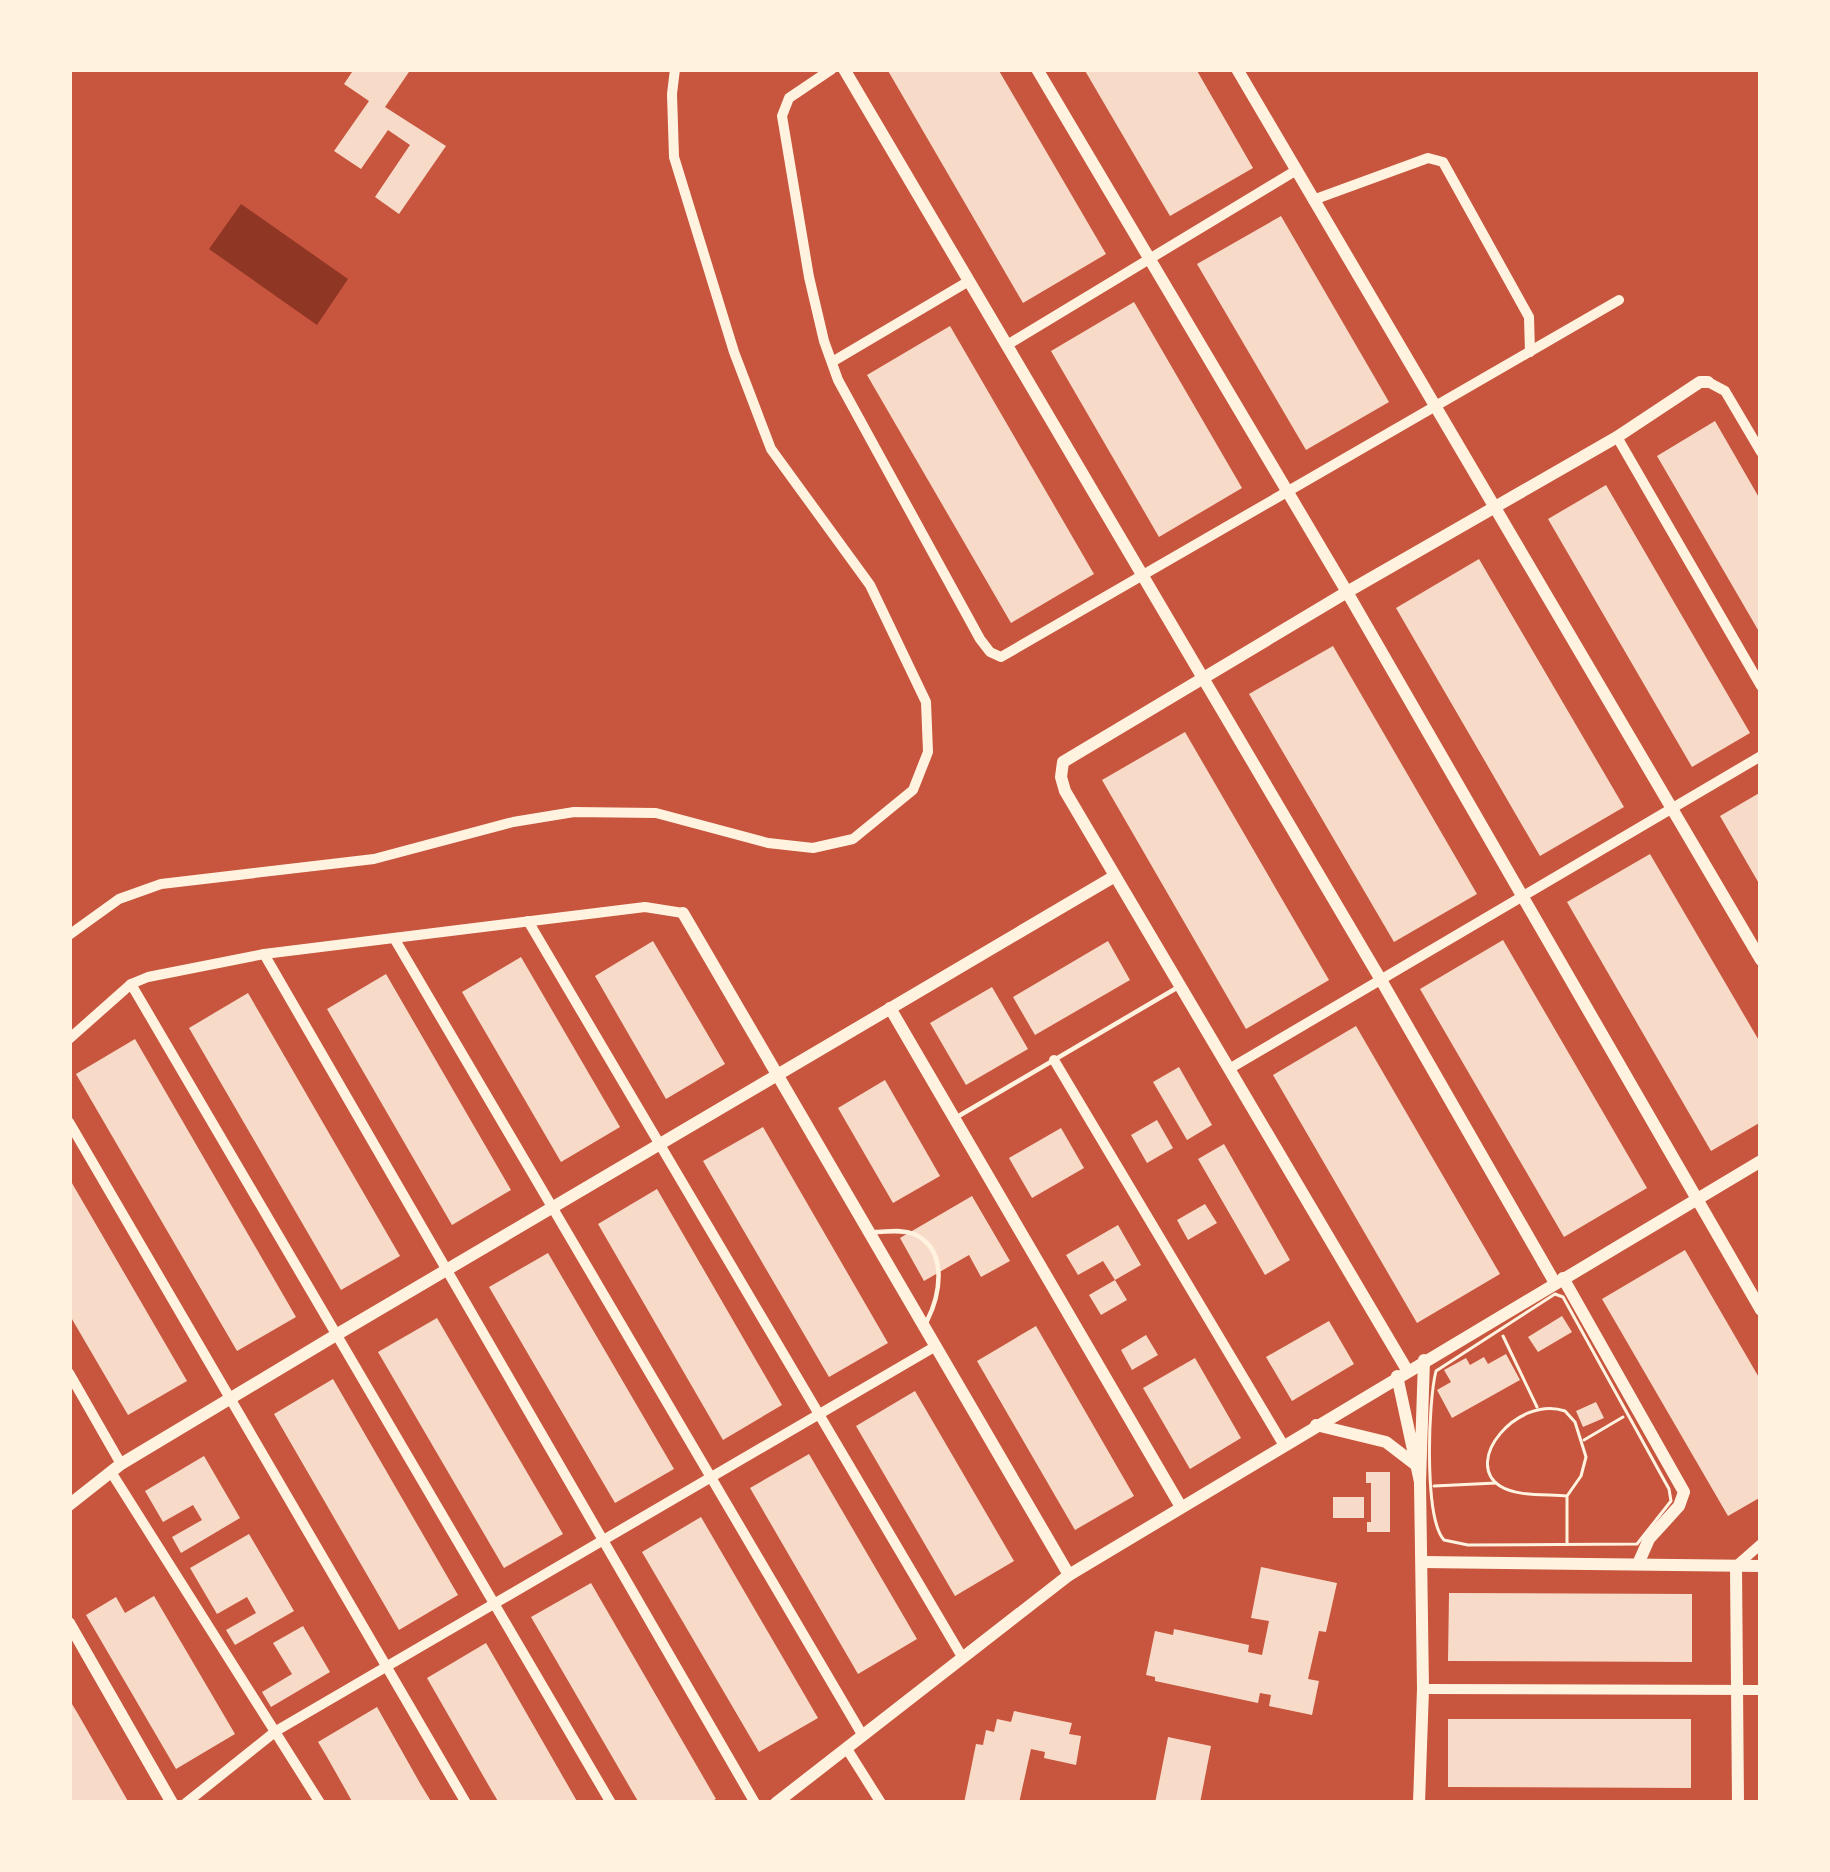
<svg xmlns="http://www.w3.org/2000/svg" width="1830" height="1872" font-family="Commissioner,sans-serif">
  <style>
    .water { fill: #8f3625 }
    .building { fill: #f7dbc8 }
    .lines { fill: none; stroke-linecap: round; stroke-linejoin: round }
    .path { stroke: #fff3e0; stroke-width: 3 }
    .service { stroke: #fff3e0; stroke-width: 4.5 }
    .minor { stroke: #fff3e0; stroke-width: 10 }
    .tertiary { stroke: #fff3e0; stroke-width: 12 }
  </style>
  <rect width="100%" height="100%" fill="#c8553d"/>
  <path class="water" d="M241 204 348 279 317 325 209 249Z"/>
  <g class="building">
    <path d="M354 69H411L385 107 446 146 399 214 375 197 410 145 388 130 361 169 334 151 369 101 344 84Z"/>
    <path d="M887 69H998L1106 254 1023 303Z"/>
    <path d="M1084 69H1196L1253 168 1170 216Z"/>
    <path d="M1281 216 1389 402 1306 450 1197 264Z"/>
    <path d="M1134 302 1242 488 1159 537 1051 351Z"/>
    <path d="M950 326 1094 574 1011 623 867 375Z"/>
    <path d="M1715 421 1761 501V635L1657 456Z"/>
    <path d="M1606 485 1750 733 1692 767 1548 519Z"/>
    <path d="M1479 559 1624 807 1540 856 1396 608Z"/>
    <path d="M1333 646 1477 894 1394 942 1249 694Z"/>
    <path d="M1185 732 1329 980 1246 1029 1102 780Z"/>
    <path d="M1761 792V887L1720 816Z"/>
    <path d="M1650 854 1761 1044V1122L1711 1151 1567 902Z"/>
    <path d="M1503 940 1647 1188 1564 1237 1420 989Z"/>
    <path d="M653 941 725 1064 666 1099 595 976Z"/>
    <path d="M1108 941 1130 980 1035 1035 1013 997Z"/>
    <path d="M521 957 620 1127 561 1162 462 992Z"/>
    <path d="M386 974 511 1190 452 1225 327 1009Z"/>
    <path d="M992 987 1028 1049 966 1085 930 1023Z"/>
    <path d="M248 993 400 1256 341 1290 189 1028Z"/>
    <path d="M1356 1026 1500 1274 1417 1323 1273 1075Z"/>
    <path d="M135 1039 296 1317 237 1351 76 1074Z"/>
    <path d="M1179 1067 1212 1125 1187 1140 1153 1082Z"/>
    <path d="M885 1080 940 1176 893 1203 838 1108Z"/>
    <path d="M1157 1120 1173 1148 1147 1163 1131 1135Z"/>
    <path d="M763 1127 888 1343 829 1377 703 1161Z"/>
    <path d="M1061 1128 1084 1168 1032 1198 1009 1158Z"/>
    <path d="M1224 1144 1290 1260 1265 1275 1198 1159Z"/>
    <path d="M69 1178 187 1381 128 1415 69 1314Z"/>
    <path d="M657 1189 782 1405 723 1440 598 1224Z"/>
    <path d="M972 1196 1010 1261 981 1277 969 1255 924 1281 900 1238Z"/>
    <path d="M1205 1204 1217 1223 1188 1240 1177 1220Z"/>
    <path d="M1118 1225 1141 1265 1115 1280 1127 1300 1101 1315 1089 1295 1115 1280 1103 1261 1078 1275 1066 1255Z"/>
    <path d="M1685 1250 1761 1381V1497L1728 1516 1602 1299Z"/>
    <path d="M548 1253 674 1469 615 1503 489 1287Z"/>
    <path d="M1562 1316 1572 1332 1538 1352 1528 1337Z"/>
    <path d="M437 1318 563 1534 504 1568 378 1352Z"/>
    <path d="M1329 1321 1354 1364 1292 1401 1266 1357Z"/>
    <path d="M1036 1326 1134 1496 1075 1530 977 1361Z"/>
    <path d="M1146 1335 1158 1355 1132 1370 1121 1350Z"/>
    <path d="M1506 1354 1520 1380 1452 1418 1437 1390 1451 1382 1444 1370 1466 1358 1470 1365 1484 1357 1488 1364Z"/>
    <path d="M1195 1358 1241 1438 1190 1469 1143 1388Z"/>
    <path d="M333 1379 458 1595 399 1630 274 1414Z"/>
    <path d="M915 1391 1014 1561 955 1596 856 1426Z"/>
    <path d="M1596 1402 1604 1418 1583 1427 1576 1411Z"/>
    <path d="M809 1454 917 1639 858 1674 750 1488Z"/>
    <path d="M204 1456 240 1518 181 1553 172 1537 202 1520 193 1505 163 1522 145 1491Z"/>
    <path d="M1366 1472H1390V1532H1367V1522H1371V1483H1366Z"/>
    <rect x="1333" y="1497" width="31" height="21"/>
    <path d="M701 1517 818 1718 759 1752 642 1552Z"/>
    <path d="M249 1534 294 1611 235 1645 226 1630 256 1613 247 1597 217 1614 190 1568Z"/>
    <path d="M1261 1567 1337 1583 1326 1632 1319 1631 1308 1679 1319 1681 1312 1715 1269 1706 1271 1695 1260 1693 1258 1703 1155 1681V1677L1146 1675 1155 1631 1173 1635 1174 1629 1249 1645 1248 1652 1262 1655 1269 1621 1251 1618Z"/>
    <path d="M591 1583 716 1799 708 1803H639L531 1617Z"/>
    <path d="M1449 1593 1692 1594V1662L1448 1661Z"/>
    <path d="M154 1596 235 1734 176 1769 86 1615 116 1597 125 1613Z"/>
    <path d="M303 1626 330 1672 271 1707 262 1692 292 1674 273 1643Z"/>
    <path d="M486 1643 504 1674 578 1803H499L489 1786 427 1678Z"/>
    <path d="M69 1699 78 1714 129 1803H69Z"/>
    <path d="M377 1707 421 1785 432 1803H353L327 1757 318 1742Z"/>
    <path d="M1014 1711 1072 1723 1069 1734 1081 1736 1076 1765 1044 1758 1045 1752 1031 1749 1019 1803H964L976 1744 983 1745 986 1730 994 1732 997 1719 1011 1722Z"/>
    <path d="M1448 1719H1691V1788L1448 1787Z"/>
    <path d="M1168 1737 1211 1746 1200 1803H1155Z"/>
  </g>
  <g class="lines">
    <g class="path">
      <path d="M1555 1294 1563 1297 1669 1489 1671 1501 1637 1544 1468 1545 1444 1540C1424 1518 1428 1402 1436 1371Z"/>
      <path d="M1503 1336 1537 1407"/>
      <path d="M1584 1440 1623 1417"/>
      <path d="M1434 1486 1496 1483"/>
      <path d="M1567 1496C1547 1494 1517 1497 1500 1486 1462 1461 1518 1395 1565 1411L1575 1422 1586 1457 1581 1476 1567 1496V1543"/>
    </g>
    <g class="service">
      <path d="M957 1117 1180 986"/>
      <path d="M875 1232C887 1232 902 1229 914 1234 949 1250 940 1295 927 1321"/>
    </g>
    <g class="minor">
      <path d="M832 69 789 98 782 116 809 277 824 341 838 380 980 639 990 652 1001 657 1619 300"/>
      <path d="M1313 200 1428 158 1443 162 1529 317 1530 352"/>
      <path d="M1007 345 1295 171"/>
      <path d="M832 362 969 281"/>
      <path d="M1708 382 1725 391 1761 452"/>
      <path d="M1617 437 1761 686"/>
      <path d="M528 921 961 1655"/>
      <path d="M69 935 119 899 161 884 374 859 513 822 574 812 656 813 768 843 813 848 853 839 913 790 928 752 926 702 870 585 771 449 734 352 674 157 672 94 675 69"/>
      <path d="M394 938 863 1736"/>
      <path d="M264 954 755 1803"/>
      <path d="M131 984 611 1803"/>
      <path d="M69 1039 131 984 148 977 264 954 645 907 683 913"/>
      <path d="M1054 1060 1283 1444"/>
      <path d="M1229 1069 1761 756"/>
      <path d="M69 1122 466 1803"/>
      <path d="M69 1373 121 1464"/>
      <path d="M111 1472 320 1803"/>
      <path d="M1736 1566 1761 1544"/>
      <path d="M1423 1689 1761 1690"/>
      <path d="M847 1749 881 1803"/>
      <path d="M186 1803 276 1731 936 1346"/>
    </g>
    <g class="tertiary">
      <path d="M844 69 1381 980 1555 1283"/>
      <path d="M1037 69 1347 592 1761 1310"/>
      <path d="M1237 69 1761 960"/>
      <path d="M683 913 1069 1575"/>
      <path d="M890 1008 1181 1507"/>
      <path d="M1563 1278 1684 1492 1679 1506 1649 1539 1638 1564"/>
      <path d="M1407 1370 1065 791 1061 777 1063 762 1347 592 1617 437 1700 382H1708"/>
      <path d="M1397 1376 1420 1482 1424 1360"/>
      <path d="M1316 1425 1386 1442 1416 1465"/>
      <path d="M69 1505 121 1464 336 1335 1115 876"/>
      <path d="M1422 1562 1761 1566"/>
      <path d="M1736 1566 1738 1803"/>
      <path d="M69 1623 172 1803"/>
      <path d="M776 1803 1069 1575 1761 1161"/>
      <path d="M1419 1803 1423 1689 1420 1482"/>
    </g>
  </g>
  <rect width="1830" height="1872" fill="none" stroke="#fff3e0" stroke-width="144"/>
</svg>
